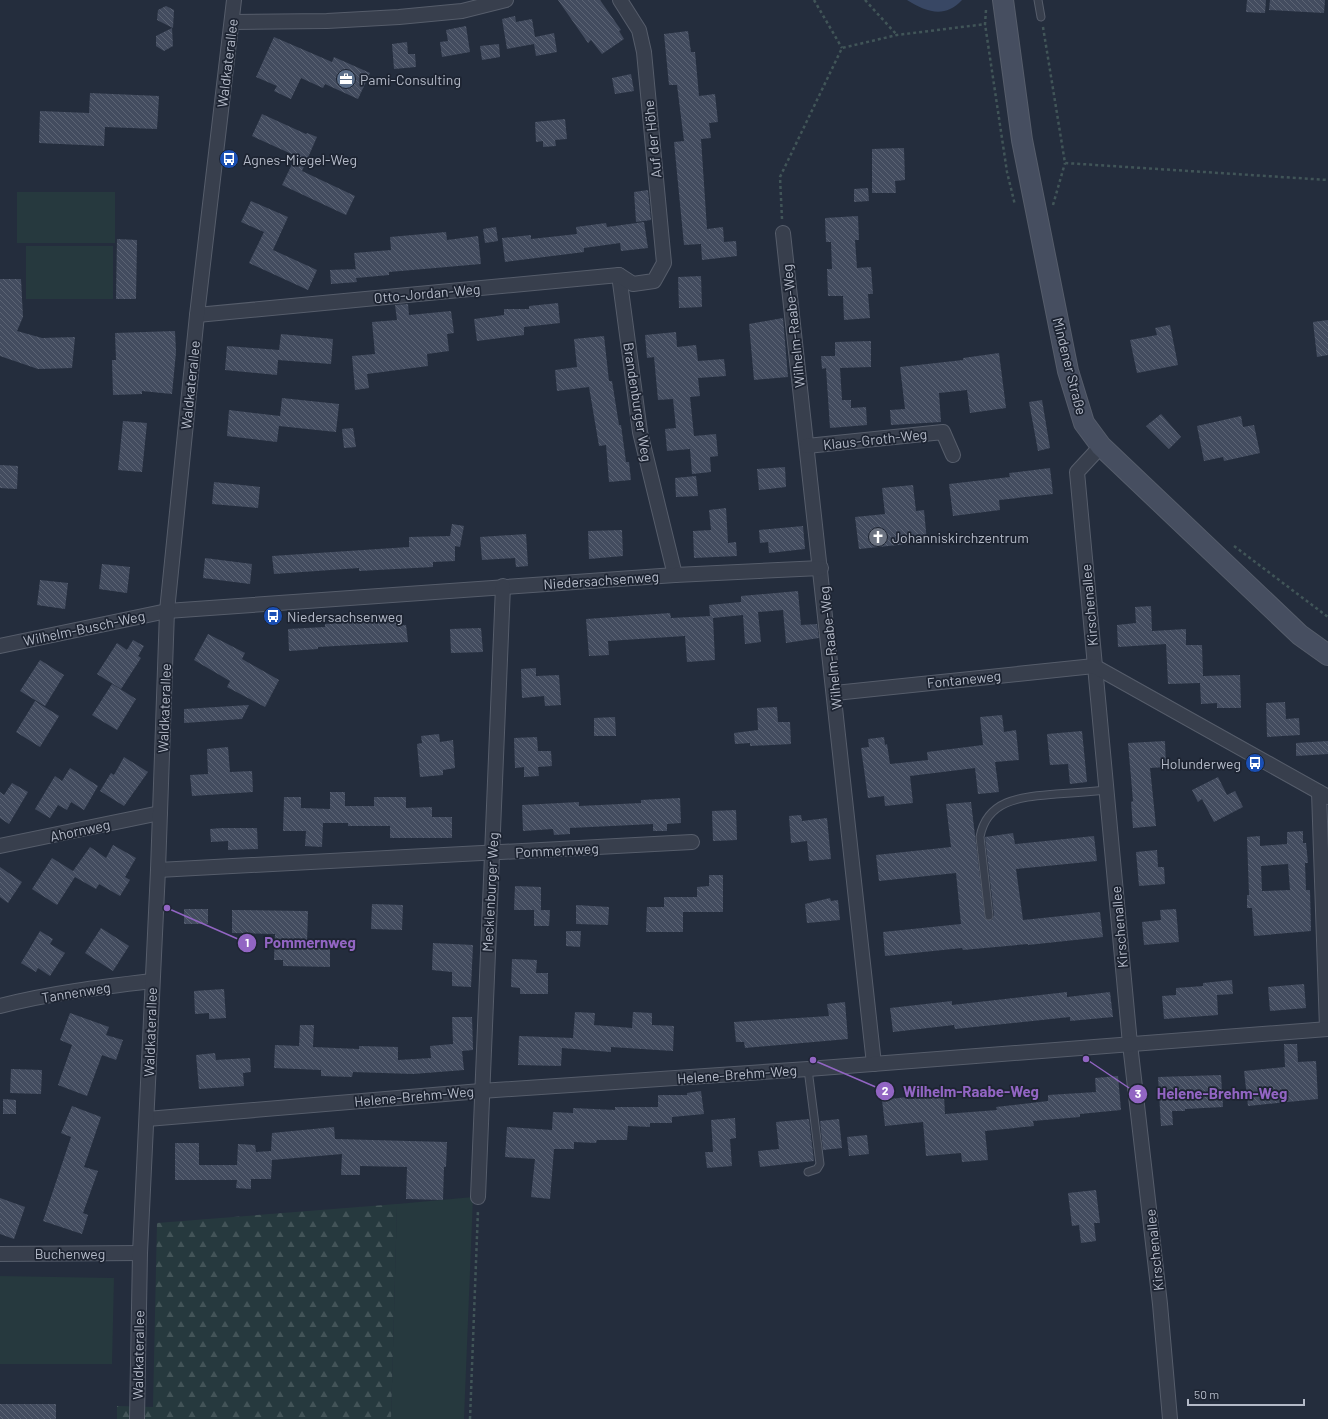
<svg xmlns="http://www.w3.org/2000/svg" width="1328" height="1419" font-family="Barlow,sans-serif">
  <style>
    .grass { fill: #26393e }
    .forest { fill: url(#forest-firs) }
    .water { fill: #384764 }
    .building { fill: url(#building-back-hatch); fill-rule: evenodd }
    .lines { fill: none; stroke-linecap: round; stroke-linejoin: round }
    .lane-casing { stroke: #565d6b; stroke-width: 9 }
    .street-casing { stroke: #565d6b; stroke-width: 16 }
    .secondary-casing { stroke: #565d6b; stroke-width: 22 }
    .path { stroke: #415558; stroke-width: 2.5; stroke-dasharray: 3 3; stroke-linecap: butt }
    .lane { stroke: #383f4d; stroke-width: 7 }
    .street { stroke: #383f4d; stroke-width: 14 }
    .secondary { stroke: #464e60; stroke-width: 20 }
    .labels { text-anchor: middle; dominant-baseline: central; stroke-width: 3.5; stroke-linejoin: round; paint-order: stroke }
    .street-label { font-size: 14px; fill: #b4bac8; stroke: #1d2432 }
    .poi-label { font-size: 14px; fill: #b4bac8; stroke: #1d2432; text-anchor: start }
    .leader { fill: none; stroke: #9265c3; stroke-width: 1.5 }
    .callout-dot { fill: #9265c3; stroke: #1d2432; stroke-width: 1.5 }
    .mark-label { font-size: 12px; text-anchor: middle; font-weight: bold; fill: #fff }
    .callout-label { font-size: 15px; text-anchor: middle; font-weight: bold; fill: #9265c3; stroke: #1d2432; stroke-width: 3.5; stroke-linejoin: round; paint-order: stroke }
  </style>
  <defs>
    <pattern id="forest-firs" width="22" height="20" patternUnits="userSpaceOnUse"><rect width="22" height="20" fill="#26393e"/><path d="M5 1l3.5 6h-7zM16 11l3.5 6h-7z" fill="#435458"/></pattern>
    <pattern id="building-back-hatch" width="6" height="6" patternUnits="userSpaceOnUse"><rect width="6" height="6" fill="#434c5f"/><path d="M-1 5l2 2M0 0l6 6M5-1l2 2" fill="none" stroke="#5c6474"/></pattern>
  </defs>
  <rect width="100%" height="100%" fill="#242d3d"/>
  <g class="grass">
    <rect x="17" y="192" width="98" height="51"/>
    <rect x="26" y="246" width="87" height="53"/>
    <path d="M473 1197 464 1419H391L397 1204Z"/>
    <path d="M0 1276 114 1278 112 1364H0Z"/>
  </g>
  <path class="forest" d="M397 1204 391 1419H117V1406L153 1407 157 1223Z"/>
  <path class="water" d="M907 0H962C944 19 927 12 907 0Z"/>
  <g class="building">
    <path d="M558 0H600L621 30 619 31 624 39 602 54 591 40 588 43Z"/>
    <path d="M1247 0H1266L1265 13 1246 12Z"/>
    <path d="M1270 0H1325L1324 13 1269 10Z"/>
    <path d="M166 6 174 10 173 28 157 20 158 10Z"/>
    <path d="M515 16 516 22 532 19 535 37 554 33 557 52 536 56 534 44 507 49 502 19Z"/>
    <path d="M466 26 470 52 442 57 440 42 448 41 446 30Z"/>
    <path d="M172 28 173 46 164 51 156 46V36Z"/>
    <path d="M688 31 691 52H695L699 96 715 94 718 122 709 123 711 138 701 139 707 229 723 227 724 242 736 241 737 256 702 260 701 244 684 245 674 142 684 141 677 85H669L664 34Z"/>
    <path d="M274 37 332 62 334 57 370 73 358 99 325 84 323 88 301 78 291 99 274 91 277 86 256 77Z"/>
    <path d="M407 42 408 54H415L416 67 394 69 392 44Z"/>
    <path d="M499 44 500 57 482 60 480 46Z"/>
    <path d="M631 74 634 91 615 94 612 78Z"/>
    <path d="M90 93 159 96 157 129 105 127 104 146 39 143 40 111 89 113Z"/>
    <path d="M262 114 306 134 307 133 317 137 302 171 355 196 346 215 282 185 296 156 252 136Z"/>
    <path d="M565 119 567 139 555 140 556 146 543 147V141L536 142 535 122Z"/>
    <path d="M904 148 905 180 895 181 896 193H872V149Z"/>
    <path d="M868 188 869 201 854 202V189Z"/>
    <path d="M648 190 651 220 636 222 634 192Z"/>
    <path d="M251 201 288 217 273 250 317 270 308 290 249 263 264 232 241 222Z"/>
    <path d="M858 216 859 240H855L857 268 871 267 873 294H868L870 318 844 320 843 296H828L827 269H832L831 242H826L825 218Z"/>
    <path d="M644 222 648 248 621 251 620 243 584 248V252L505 262 502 238 531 235V239L577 234 576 227 606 223 607 227Z"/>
    <path d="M496 227 498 241 485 243 483 229Z"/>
    <path d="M446 232 447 240 478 236 481 264 389 272V275L356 278 357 282 331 284 330 270 356 269V272L354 253 391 250 390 237Z"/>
    <path d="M117 239 137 240 136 299H116Z"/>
    <path d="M701 276 702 307 679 308 678 277Z"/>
    <path d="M0 279H21L23 317 17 331 42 338 75 337 72 368 38 369 0 356Z"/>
    <path d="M558 303 560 323 524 327V335L477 341 474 319 504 315V309H529V306Z"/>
    <path d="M408 304 409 315 451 311 454 333 447 334 449 351 427 354 428 366 367 374 369 388 355 390 352 356 375 354 372 322 397 320 395 305Z"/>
    <path d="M783 318 788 377 754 380 749 324Z"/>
    <path d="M1328 320V355L1317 357 1313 322Z"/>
    <path d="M1170 325 1178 365 1137 373 1130 340 1157 335 1155 328Z"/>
    <path d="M175 331 176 352 172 394 142 391V394L113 395 112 360H116L115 333Z"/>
    <path d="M676 332 677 347 696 345 698 361 724 359 726 376 698 378 700 396 690 397 694 436 716 434 718 456 710 457 711 472 692 474 690 449 667 451 665 429 676 428 673 399 658 400 654 357 647 358 645 335Z"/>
    <path d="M281 334 333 339 331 364 278 360 277 375 225 370 227 346 279 350Z"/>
    <path d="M604 336 609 381H612L619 425H621L626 462H629L631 480 609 482 606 445 599 446 589 387 557 391 555 370 577 367 574 339Z"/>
    <path d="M871 341V367L840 368 842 400H851V408L866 407 867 425 830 428 826 368 822 369 821 356H835V342Z"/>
    <path d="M999 353 1006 408 970 413 967 390 939 393 941 422 891 425 890 410 905 409 900 367 963 360V358Z"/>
    <path d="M282 398 339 404 336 432 279 426 277 442 227 436 229 410 280 416Z"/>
    <path d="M1042 400 1050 448 1038 451 1029 402Z"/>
    <path d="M1161 414 1181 437 1169 449 1146 426Z"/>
    <path d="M1241 416 1243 427 1254 425 1260 453 1224 461 1223 457 1204 461 1197 426Z"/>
    <path d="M123 421 147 423 142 472 118 470Z"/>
    <path d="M353 428 356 447 344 448 342 429Z"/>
    <path d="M0 465 18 466 17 489 0 488Z"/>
    <path d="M785 467 786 487 759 490 757 469Z"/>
    <path d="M1050 468 1053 494 999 500 1000 510 953 516 949 484 1010 477 1009 473Z"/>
    <path d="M696 476 698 496 676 497 675 478Z"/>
    <path d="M214 482 260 487 258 508 212 504Z"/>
    <path d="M913 485 916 511 924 510 927 542 859 549 855 517 885 514 882 488Z"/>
    <path d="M726 508 728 543 736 542 737 556 694 558 693 531 711 530 709 510Z"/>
    <path d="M452 524 464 526 460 547 455 546V561L433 562V567L359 571V568L274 574 272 556 409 547V537L450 536Z"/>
    <path d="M803 526 805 549 769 553 768 542 760 543 759 530Z"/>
    <path d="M622 530 623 556 589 559 588 531Z"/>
    <path d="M526 534 528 566 516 567 515 558 482 560 480 537Z"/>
    <path d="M205 558 252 564 250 584 203 578Z"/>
    <path d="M102 564 130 567 127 593 99 589Z"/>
    <path d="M40 580 68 583 65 609 37 605Z"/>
    <path d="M798 591 801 625 817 624 819 638 786 643 783 610 758 612 761 642 745 644 743 615 713 618 715 660 687 662 685 636 608 641 609 655 589 656 586 619 670 613 671 618 710 616 709 605 741 602V596Z"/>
    <path d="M1151 606 1152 631 1186 629V645H1202L1203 676 1240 675 1241 708H1217V703L1201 704 1200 683 1168 684 1166 644 1118 647 1117 625 1136 623 1135 607Z"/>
    <path d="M397 619 398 626 406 625 408 642 318 647V649L289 651 288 629 325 627V624Z"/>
    <path d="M481 628 483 652 451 653 450 629Z"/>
    <path d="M208 634 245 653 242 659 279 680 265 707 227 687 230 681 194 660Z"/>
    <path d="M133 640 144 646 138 656 141 658 121 689 97 674 117 643 127 650Z"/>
    <path d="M40 660 64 675 45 706 20 691Z"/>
    <path d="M536 668V676L559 675 561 705 545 706 544 696 522 698 521 669Z"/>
    <path d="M112 684 136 699 117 730 92 715Z"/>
    <path d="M35 701 59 716 40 747 16 732Z"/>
    <path d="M1285 702 1286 719 1299 718 1300 735 1267 737 1266 703Z"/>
    <path d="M249 705 242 719 184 723V709Z"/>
    <path d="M777 707 778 722H790L791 744 750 746V743L735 744 734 733 758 730 757 708Z"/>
    <path d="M1002 715 1004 732 1016 730 1019 760 995 762 999 792 978 794 975 768 910 776 913 803 885 806 884 796 868 798 861 748 869 747 868 739 884 737 885 745 887 744 890 764 928 760 927 752 983 745 980 717Z"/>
    <path d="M615 717 616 736H594V718Z"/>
    <path d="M1082 731 1087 782 1070 784 1068 764 1050 765 1047 734Z"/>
    <path d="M439 734 440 742 453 740 455 768 443 770V775L420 777 417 744 422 743 421 736Z"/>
    <path d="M537 737 538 751H551L552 766 538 767 539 776 524 777V767L515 768 514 738Z"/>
    <path d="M1165 741 1166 767 1150 768 1156 826 1133 828 1131 802 1133 801 1128 743Z"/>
    <path d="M1328 741V754L1296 756V743Z"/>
    <path d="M228 747 230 772 252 771 253 792 192 796 190 775 208 774 207 749Z"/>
    <path d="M124 757 148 772 124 806 100 791 111 773 114 775Z"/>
    <path d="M70 768 98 786 84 810 71 802 67 810 58 805 50 818 35 809 55 776 62 781Z"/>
    <path d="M1218 777 1227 795 1235 791 1243 807 1214 822 1202 799 1198 802 1192 790Z"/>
    <path d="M12 783 28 792 9 824 0 818V792L4 795Z"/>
    <path d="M330 792H345V806H374V797H406V808L432 807V817H452V838H390V826H348V823H323L322 847 305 846 306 831H283L284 797H301V808L330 809Z"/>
    <path d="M680 798 681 823 667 824V831H653V824L570 828V834L554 835 553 829 523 831 522 805 579 802V806L641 803V800Z"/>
    <path d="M971 802 985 919 992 920 994 915 985 837 1013 833 1015 844 1094 836 1097 861 1016 869 1023 920 1100 912 1103 937 1028 945V944L963 950 962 948 885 956 883 932 961 924 956 873 879 881 876 855 951 847 946 804Z"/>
    <path d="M736 810 737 840 713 841 712 811Z"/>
    <path d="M801 815 802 821 827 818 831 859 809 861 807 841 791 843 789 816Z"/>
    <path d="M222 828H257L258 849 228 850V841L211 842 210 829Z"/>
    <path d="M1303 831V843H1306L1308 863H1305L1306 890H1310L1311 931 1254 936 1252 908H1247V895H1249L1247 837 1260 836V846L1287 844V832ZM1288 864 1290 890 1262 891 1261 866Z"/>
    <path d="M113 845 136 858 125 877 130 880 120 896 99 884 96 889 75 877 57 905 32 889 52 858 73 871 90 847 106 858Z"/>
    <path d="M1157 850 1158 867H1164L1165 884 1139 886 1136 852Z"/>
    <path d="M0 867 22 882 8 903 0 897Z"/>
    <path d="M709 875H723V912H683V932H646L647 907H664V897H697V887L709 886Z"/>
    <path d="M515 886 541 887V910H514Z"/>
    <path d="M830 898 831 901 838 900 840 920 807 923 805 904Z"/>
    <path d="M372 904 403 905 402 930 371 929Z"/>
    <path d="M576 905 609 907 608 925 576 924Z"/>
    <rect x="184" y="909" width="24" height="15"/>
    <path d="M1176 909 1179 942 1144 945 1142 922 1161 920 1160 910Z"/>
    <path d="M232 910 308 911 307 943 330 944V967L283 966V960H274L275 934 232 933Z"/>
    <path d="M534 910H550L549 926H534Z"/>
    <path d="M101 928 129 946 113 971 85 953Z"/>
    <path d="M40 931 53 939 50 944 65 953 50 976 38 968 36 972 21 963Z"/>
    <path d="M566 931H581L580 947 566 946Z"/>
    <path d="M433 943 473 945 471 987 452 986V972L432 970Z"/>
    <path d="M512 959 537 960 536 973H548V994H520V988L511 987Z"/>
    <path d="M1232 980 1233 994 1217 995 1218 1015 1164 1019 1162 996 1176 995V988L1203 986V983Z"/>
    <path d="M1304 984 1306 1008 1270 1011 1268 987Z"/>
    <path d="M224 989 226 1018 209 1019V1013L195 1014 194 991Z"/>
    <path d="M1067 992V997L1110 992 1113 1017 1070 1021V1017L955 1029 954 1025 893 1032 890 1008 952 1001V1005Z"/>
    <path d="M845 1002 848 1039 745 1048 744 1042H736L734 1022 829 1016 827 1004Z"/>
    <path d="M575 1012 595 1013 594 1025 632 1028 633 1012 652 1013V1025L674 1026 673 1051 611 1047V1052L562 1048 561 1066 518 1065 519 1036 573 1038Z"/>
    <path d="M70 1013 109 1027 106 1035 123 1040 116 1060 102 1055 87 1096 58 1085 72 1045 60 1040Z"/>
    <path d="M452 1017H472L473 1050 462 1051 464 1070 413 1074 353 1072 352 1077 321 1076V1070L274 1068 275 1045 299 1046 300 1025H314L313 1047 359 1049V1046L398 1047V1060L431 1058 430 1046 453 1044Z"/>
    <path d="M1284 1044H1297L1298 1062 1316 1061 1318 1099 1248 1106 1244 1071 1285 1067Z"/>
    <path d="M215 1053 216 1060 250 1058 251 1072 243 1073 244 1086 199 1089 196 1055Z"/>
    <path d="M11 1069 42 1070 41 1094 10 1093Z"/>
    <path d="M1221 1075 1223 1107 1185 1109V1111H1172L1173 1125 1161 1126 1158 1077Z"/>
    <path d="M1118 1076 1121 1110 1080 1114V1117L1033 1121 1034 1126 985 1131 988 1160 962 1162 961 1153 926 1156 923 1122 885 1126 882 1100 907 1097V1099L944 1096 945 1114 997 1110 996 1107 1048 1101V1095L1096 1092 1095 1078Z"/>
    <path d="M701 1091 704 1114 672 1117V1123H650V1127L628 1126 627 1140H597L596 1143 574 1142V1149H554L550 1199 531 1197 535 1159 505 1157 507 1127 552 1130 553 1112 573 1113V1108L615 1110V1107H658V1095H687V1093Z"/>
    <path d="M3 1099 16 1100V1114H3Z"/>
    <path d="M72 1106 101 1117 84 1167 98 1171 83 1213 88 1215 82 1234 43 1221 71 1137 61 1133Z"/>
    <path d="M735 1118 736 1138 730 1139 732 1166 707 1168 705 1152H713L711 1120Z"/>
    <path d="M809 1119 814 1161 760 1167 758 1151 779 1149 776 1122Z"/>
    <path d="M839 1119 842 1148 823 1150 820 1121Z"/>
    <path d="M334 1127 335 1139 447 1142 446 1167H444L443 1200 406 1199 407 1167 360 1166V1175H341L342 1154 272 1160 271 1179H251V1189L236 1188 237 1180H175V1143H199V1165H237L238 1144 255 1145 256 1152 271 1151 272 1133Z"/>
    <path d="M867 1135 869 1154 849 1156 847 1137Z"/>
    <path d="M1096 1190 1100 1223H1094L1096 1241 1081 1243 1079 1225 1072 1226 1068 1193Z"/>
    <path d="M0 1198 25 1207 14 1239 0 1234Z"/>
    <rect x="0" y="1404" width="56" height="15"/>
  </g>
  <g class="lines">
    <defs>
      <g id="lane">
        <path d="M1038 0 1041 17"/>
        <path d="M989 916 980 837C987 798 1024 797 1056 794 1073 793 1089 792 1106 790"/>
        <path d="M808 1172 817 1169 820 1164 808 1069"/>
      </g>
      <g id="street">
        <path d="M232 22 327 21 399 17 462 11 506 0"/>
        <path d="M783 233 874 1064"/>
        <path d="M619 275 640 432 675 575"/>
        <path d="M197 315 619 275 633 284 654 281 664 263 644 52 639 30 620 0"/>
        <path d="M1102 445 1077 472 1130 1044 1160 1304 1170 1419"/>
        <path d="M807 446 943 432 953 455"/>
        <path d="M0 646 167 611 675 575 821 568"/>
        <path d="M835 693 1094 666 1328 797"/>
        <path d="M1319 792 1327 1029"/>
        <path d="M0 846 160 813"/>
        <path d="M158 870 692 842"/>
        <path d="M0 1006C50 993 101 987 152 981"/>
        <path d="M147 1119 481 1091 808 1069 1328 1029"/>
        <path d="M478 1197 503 586"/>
        <path d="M0 1254 140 1253"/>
        <path d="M137 1419 140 1253 158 870 167 611 197 315 234 0"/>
      </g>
      <path id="secondary" d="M1003 0 1022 140 1068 371 1084 423 1101 446 1300 635 1328 655"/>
    </defs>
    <use href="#lane" class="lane-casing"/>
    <use href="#street" class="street-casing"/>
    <use href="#secondary" class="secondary-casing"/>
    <g class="path">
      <path d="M814 0 842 48"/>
      <path d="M865 0 897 35"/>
      <path d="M986 10 985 24 1007 172 1015 205"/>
      <path d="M1043 27 1065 163 1328 180"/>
      <path d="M1053 205 1065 163"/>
      <path d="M782 219 780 177 842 48 897 35 986 24"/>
      <path d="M1234 546 1328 617"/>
      <path d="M470 1419 478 1210"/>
    </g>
    <use href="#lane" class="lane"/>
    <use href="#street" class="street"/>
    <use href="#secondary" class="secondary"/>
  </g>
  <defs>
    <symbol id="office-disc" viewBox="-11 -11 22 22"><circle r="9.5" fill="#5c6f8a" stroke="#1d2432"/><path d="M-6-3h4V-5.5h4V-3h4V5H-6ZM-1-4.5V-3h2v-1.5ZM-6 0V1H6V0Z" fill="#fff"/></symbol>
    <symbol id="bus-disc" viewBox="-11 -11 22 22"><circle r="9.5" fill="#1a4fb4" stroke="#1d2432"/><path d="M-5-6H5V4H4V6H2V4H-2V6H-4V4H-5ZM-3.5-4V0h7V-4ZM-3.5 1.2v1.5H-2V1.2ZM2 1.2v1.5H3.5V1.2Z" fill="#fff"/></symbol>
    <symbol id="church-disc" viewBox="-11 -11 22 22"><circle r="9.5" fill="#6b7280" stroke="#1d2432"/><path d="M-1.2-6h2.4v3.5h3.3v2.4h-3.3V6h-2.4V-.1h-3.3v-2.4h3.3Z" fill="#fff"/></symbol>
  </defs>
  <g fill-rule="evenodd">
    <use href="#office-disc" x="335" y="68" width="22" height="22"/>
    <use href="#bus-disc" x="218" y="148" width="22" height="22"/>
    <use href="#church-disc" x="867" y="526" width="22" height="22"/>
    <use href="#bus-disc" x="262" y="605" width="22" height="22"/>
    <use href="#bus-disc" x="1244" y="752" width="22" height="22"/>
  </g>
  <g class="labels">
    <g class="street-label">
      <text transform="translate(227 63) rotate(-83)">Waldkaterallee</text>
      <text transform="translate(652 139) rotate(-96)">Auf der Höhe</text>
      <text transform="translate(427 293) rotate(-5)">Otto-Jordan-Weg</text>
      <text transform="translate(793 326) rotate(-96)">Wilhelm-Raabe-Weg</text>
      <text transform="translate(1070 366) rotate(76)">Mindener Straße</text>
      <text transform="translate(190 385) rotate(-84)">Waldkaterallee</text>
      <text transform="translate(638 402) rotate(81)">Brandenburger Weg</text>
      <text transform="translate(875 439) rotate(-6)">Klaus-Groth-Weg</text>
      <text transform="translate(601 580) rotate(-4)">Niedersachsenweg</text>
      <text transform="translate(1089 605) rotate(-95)">Kirschenallee</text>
      <text transform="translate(84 628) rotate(-12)">Wilhelm-Busch-Weg</text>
      <text transform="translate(830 648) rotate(-96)">Wilhelm-Raabe-Weg</text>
      <text transform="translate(964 679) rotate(-6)">Fontaneweg</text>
      <text transform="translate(164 708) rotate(-88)">Waldkaterallee</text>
      <text transform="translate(80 830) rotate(-12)">Ahornweg</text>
      <text transform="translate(557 850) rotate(-3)">Pommernweg</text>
      <text transform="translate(490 892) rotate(-87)">Mecklenburger Weg</text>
      <text transform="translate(1119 927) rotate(-95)">Kirschenallee</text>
      <text transform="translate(76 992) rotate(-9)">Tannenweg</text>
      <text transform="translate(150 1032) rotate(-88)">Waldkaterallee</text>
      <text transform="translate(737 1074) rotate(-4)">Helene-Brehm-Weg</text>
      <text transform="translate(414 1096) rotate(-5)">Helene-Brehm-Weg</text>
      <text transform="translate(1154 1250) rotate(-96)">Kirschenallee</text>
      <text x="70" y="1253">Buchenweg</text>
      <text transform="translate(138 1355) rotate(-89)">Waldkaterallee</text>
    </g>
    <g class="poi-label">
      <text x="360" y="79">Pami-Consulting</text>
      <text x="243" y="159">Agnes-Miegel-Weg</text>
      <text x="892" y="537">Johanniskirchzentrum</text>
      <text x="287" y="616">Niedersachsenweg</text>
      <text x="1241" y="763" text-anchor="end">Holunderweg</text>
    </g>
  </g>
  <path class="leader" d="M167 908L247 943M813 1060L885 1091M1086 1059L1138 1094"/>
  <g class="callout-dot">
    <circle cx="167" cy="908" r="4"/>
    <circle cx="813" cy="1060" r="4"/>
    <circle cx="1086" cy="1059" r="4"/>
    <circle cx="247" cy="943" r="10"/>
    <circle cx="885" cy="1091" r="10"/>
    <circle cx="1138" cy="1094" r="10"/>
  </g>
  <g class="mark-label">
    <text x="247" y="947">1</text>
    <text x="885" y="1095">2</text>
    <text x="1138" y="1098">3</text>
  </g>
  <g class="callout-label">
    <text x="310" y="948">Pommernweg</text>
    <text x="971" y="1097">Wilhelm-Raabe-Weg</text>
    <text x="1222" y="1099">Helene-Brehm-Weg</text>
  </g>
  <path d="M1188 1399v6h116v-6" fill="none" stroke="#b4bac8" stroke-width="2"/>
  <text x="1194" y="1399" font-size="12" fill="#b4bac8" stroke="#1d2432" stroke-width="3" paint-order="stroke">50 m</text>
</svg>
